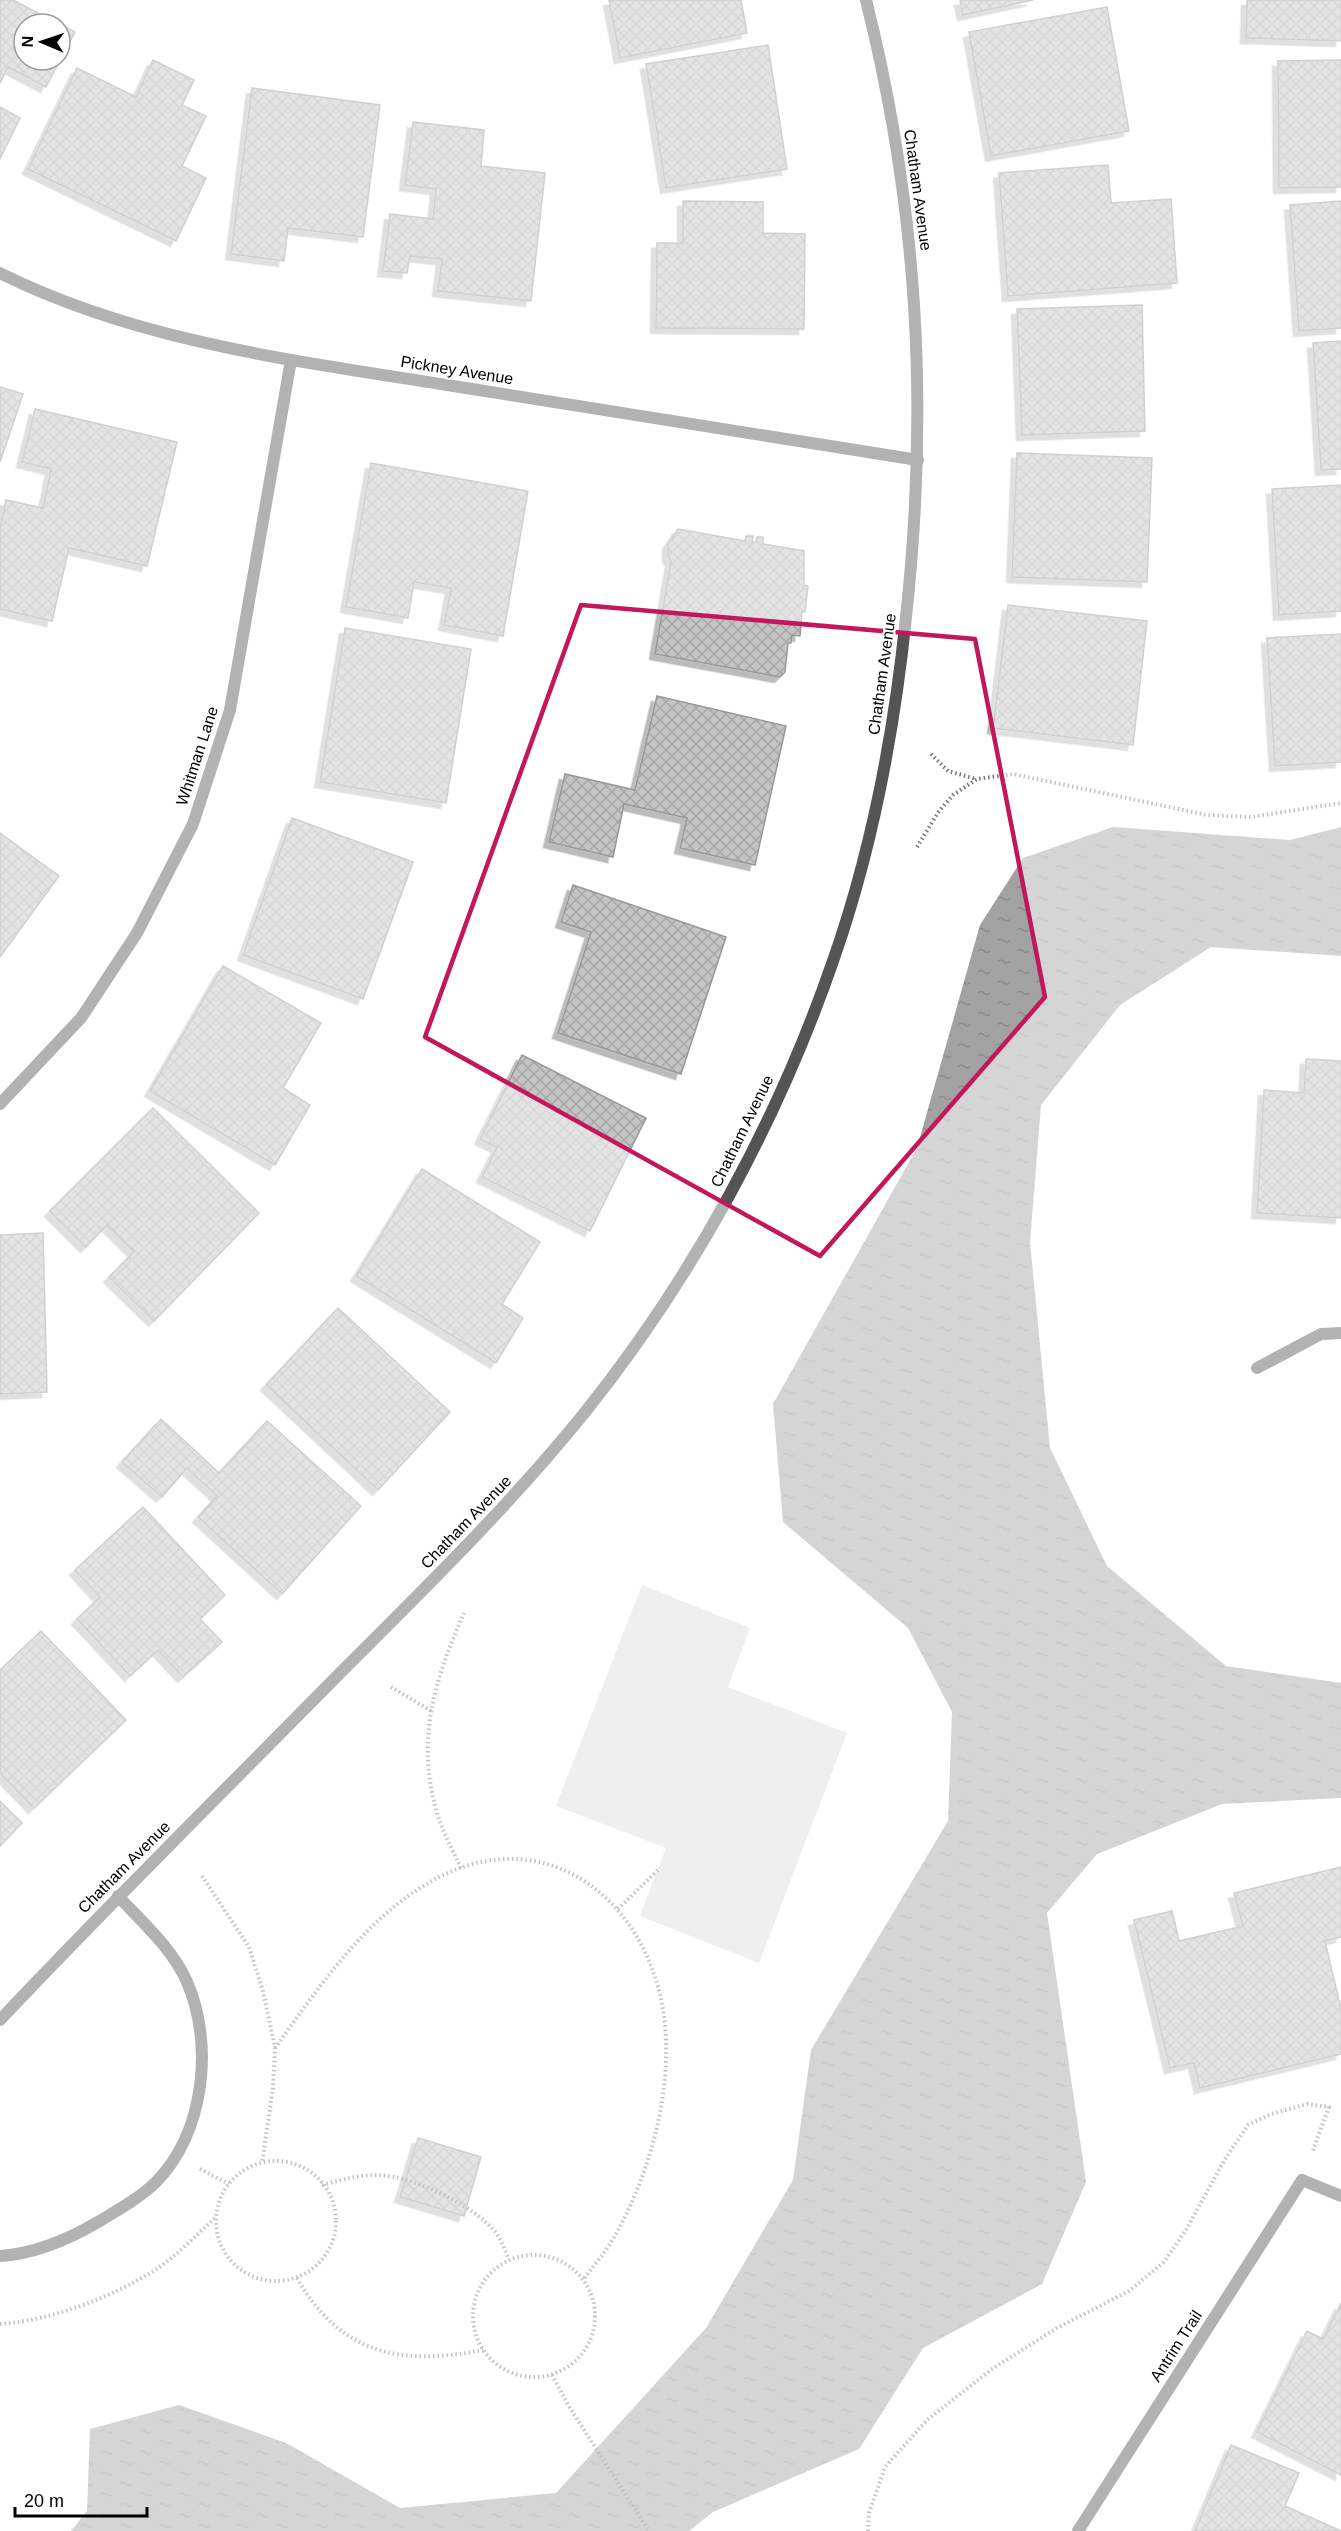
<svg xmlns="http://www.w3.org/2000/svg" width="1341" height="2531" font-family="Helvetica,sans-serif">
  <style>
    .garden { fill: #dbdbdb }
    .water { fill: url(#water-ripples) }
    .building { fill: url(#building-cross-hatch); stroke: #989898; stroke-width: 1.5; filter: url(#shadow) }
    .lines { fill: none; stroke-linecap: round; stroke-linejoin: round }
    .path { stroke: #767676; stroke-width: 4; stroke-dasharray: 1.5 3; stroke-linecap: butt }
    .lane { stroke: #545454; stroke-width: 12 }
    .street { stroke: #545454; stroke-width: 12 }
    .marked { fill: none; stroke: #c2185b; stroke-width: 4.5; stroke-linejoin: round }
    .labels { text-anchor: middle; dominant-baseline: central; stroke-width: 4.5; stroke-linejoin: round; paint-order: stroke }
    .street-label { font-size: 16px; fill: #000; stroke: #fff }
  </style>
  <defs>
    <pattern id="water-ripples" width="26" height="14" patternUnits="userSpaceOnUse" patternTransform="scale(1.5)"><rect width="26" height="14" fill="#a2a2a2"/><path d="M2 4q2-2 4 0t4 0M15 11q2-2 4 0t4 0" fill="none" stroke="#8a8a8a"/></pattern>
    <pattern id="building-cross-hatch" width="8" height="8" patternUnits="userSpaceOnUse" patternTransform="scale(1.5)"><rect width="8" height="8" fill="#c4c4c4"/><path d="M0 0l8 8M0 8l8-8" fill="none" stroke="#a7a7a7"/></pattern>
    <filter id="shadow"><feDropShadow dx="-5.5" dy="5.5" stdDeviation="0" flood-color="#0004"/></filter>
  </defs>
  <rect width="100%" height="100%" fill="#fff"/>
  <path class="garden" d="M642 1585 750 1628 728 1687 847 1733 759 1963 640 1916 666 1848 556 1806Z"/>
  <path class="water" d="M1113 827 1290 840 1341 827V956L1211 947 1120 1005 1041 1105 1030 1242 1050 1448 1107 1566 1226 1666 1341 1683V1798L1222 1804 1097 1854 1047 1913 1086 2182 1042 2284 923 2348 859 2449 713 2512 689 2531H71L87 2511 90 2429 179 2405 286 2443 400 2508 556 2493 706 2328 793 2180 811 2050 948 1821 952 1712 908 1628 783 1522 773 1404 917 1148 980 925 1023 858Z"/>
  <g class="building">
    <path d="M0 0H13L59 24H24V60H60V24L75 32 46 87 8 67 0 83Z"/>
    <path d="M609 0H741L747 33 620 58Z"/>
    <path d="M960 0H1033L963 15Z"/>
    <path d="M1247 0H1341V41L1246 38Z"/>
    <path d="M1107 7 1129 131 991 156 969 32Z"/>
    <path d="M768 45 787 169 666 188 646 64Z"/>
    <path d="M153 60 194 80 182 105 206 116 182 166 206 178 176 241 28 169 77 68 136 97Z"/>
    <path d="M1341 60V187L1279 188 1278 61Z"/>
    <path d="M252 88 380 105 363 237 288 228 284 261 231 254Z"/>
    <path d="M0 107 20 118 0 159Z"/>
    <path d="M413 122 484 130 481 166 545 173 531 301 438 291 442 259 410 256 407 273 383 271 390 214 433 219 436 189 405 185Z"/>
    <path d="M1108 165 1111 203 1171 199 1177 283 1008 296 999 173Z"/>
    <path d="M683 201 763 202V233L805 234 804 329 656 328 657 243H683Z"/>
    <path d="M1341 201V328L1299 331 1290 205Z"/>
    <path d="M1142 305 1145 431 1022 435 1017 309Z"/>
    <path d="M1341 341V469L1321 470 1313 343Z"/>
    <path d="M0 387 23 394 0 462Z"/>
    <path d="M35 409 177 442 147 566 69 548 52 621 0 609V528L6 500 43 508 51 469 22 462Z"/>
    <path d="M1017 453 1152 458 1147 582 1012 577Z"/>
    <path d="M371 463 528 491 503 636 444 625 451 588 414 582 408 618 346 607Z"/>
    <path d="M1341 485V611L1279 615 1272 489Z"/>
    <path d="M678 529 745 541 746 536H753L752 542H756L757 537H763V544L804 551V585L808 586 805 612H802L800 636 792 635 791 643H788L785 672 780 677 655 654 671 561 668 556V544Z"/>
    <path d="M1008 605 1147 621 1133 745 993 728Z"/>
    <path d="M345 628 471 649 446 803 320 782Z"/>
    <path d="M1341 634V762L1275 766 1267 638Z"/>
    <path d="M657 696 786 726 755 865 680 848 687 818 624 804 613 857 549 842 565 774 635 790Z"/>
    <path d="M292 818 413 862 363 999 243 955Z"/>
    <path d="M0 833 59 876 0 957Z"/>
    <path d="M573 885 726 937 681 1074 558 1033 591 932 561 922Z"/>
    <path d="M223 966 321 1023 283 1088 310 1105 275 1165 150 1091Z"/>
    <path d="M522 1055 646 1118 590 1231 482 1177 497 1147 480 1139Z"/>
    <path d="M1306 1059 1341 1061V1218L1257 1213 1264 1090 1304 1093Z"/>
    <path d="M153 1108 259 1213 154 1321 109 1277 134 1252 107 1225 86 1247 50 1211Z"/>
    <path d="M422 1169 540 1242 502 1304 523 1318 496 1363 356 1276Z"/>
    <path d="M43 1233 47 1392 0 1394V1235Z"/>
    <path d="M338 1308 450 1412 378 1490 266 1385Z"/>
    <path d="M161 1419 219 1473 267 1421 361 1506 282 1594 198 1517 217 1496 187 1468 162 1497 122 1462Z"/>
    <path d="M143 1507 225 1595 200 1619 222 1642 183 1677 158 1650 130 1676 77 1619 100 1597 75 1570Z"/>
    <path d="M41 1631 126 1720 34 1808 0 1773V1670Z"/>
    <path d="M0 1801 22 1823 0 1846Z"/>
    <path d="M1341 1867V1937L1325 1941 1341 2009V2054L1200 2088 1194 2063 1170 2068 1134 1920 1172 1911 1179 1941 1243 1926 1234 1893Z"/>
    <path d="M418 2138 481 2157 464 2216 400 2197Z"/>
    <path d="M1341 2303V2475L1257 2432 1307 2331 1323 2339Z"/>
    <path d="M1231 2445 1299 2473 1285 2506 1341 2531H1195Z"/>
  </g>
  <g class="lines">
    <g class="path">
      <path d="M931 754 948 771 976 779"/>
      <path d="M917 847 939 811 953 795 977 779 1013 774 1207 815 1251 817 1341 803"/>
      <path d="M391 1687 431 1711"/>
      <path d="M461 1868C454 1853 446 1838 440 1822 414 1746 433 1683 464 1613"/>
      <path d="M202 1876 249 1947 263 1991 275 2048 273 2088 262 2163"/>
      <path d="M618 1909 658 1870"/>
      <path d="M275 2048C317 1990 359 1927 420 1888 547 1806 664 1910 666 2043 668 2109 646 2182 613 2239 605 2253 593 2266 584 2279"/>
      <circle cx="276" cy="2221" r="60"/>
      <path d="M200 2169 229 2184"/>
      <path d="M322 2185C341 2180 358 2175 377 2175 414 2176 474 2205 497 2234 502 2241 505 2251 509 2259"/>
      <circle cx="534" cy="2316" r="61"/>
      <path d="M297 2278C341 2355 401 2366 483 2350"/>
      <path d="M0 2324C52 2320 107 2299 152 2272 175 2258 195 2236 215 2218"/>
      <path d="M552 2375 570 2408 649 2531"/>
      <path d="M868 2531 869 2513 885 2467 927 2420 992 2369 1057 2328 1129 2291 1164 2262 1186 2230 1225 2159 1248 2125 1271 2114 1307 2104 1329 2107 1312 2153"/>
    </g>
    <path class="lane" d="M0 2256C34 2254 69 2239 98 2222 118 2210 138 2199 155 2183 205 2133 214 2044 187 1982 173 1949 142 1922 118 1896"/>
    <g class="street">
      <path d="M0 273C138 342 297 361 447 385 604 410 761 435 918 460"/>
      <path d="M0 1104 81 1018 137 933 193 824 230 710 291 360"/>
      <path d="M1257 1368 1321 1334 1341 1333"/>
      <path d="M0 2020C113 1900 230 1785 345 1668 428 1585 512 1503 586 1411 693 1277 777 1123 833 961 872 850 894 734 906 617 929 406 918 207 866 0"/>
      <path d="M1078 2531 1302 2180 1341 2196"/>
    </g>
  </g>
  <path d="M0 0H1341V2531H0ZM581 605 975 639 1045 997 820 1256 425 1037Z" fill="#fff" fill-opacity=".55" fill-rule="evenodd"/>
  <path class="marked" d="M581 605 975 639 1045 997 820 1256 425 1037Z"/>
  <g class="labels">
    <g class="street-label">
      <text transform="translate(918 190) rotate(82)">Chatham Avenue</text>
      <text transform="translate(457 370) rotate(9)">Pickney Avenue</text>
      <text transform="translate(882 674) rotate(-82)">Chatham Avenue</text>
      <text transform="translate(197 756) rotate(-72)">Whitman Lane</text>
      <text transform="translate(742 1131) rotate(-64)">Chatham Avenue</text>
      <text transform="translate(466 1522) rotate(-46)">Chatham Avenue</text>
      <text transform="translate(124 1867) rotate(-45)">Chatham Avenue</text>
      <text transform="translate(1176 2346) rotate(-57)">Antrim Trail</text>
    </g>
  </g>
  <g transform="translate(42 42) rotate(272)"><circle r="28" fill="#ffffff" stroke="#999999" stroke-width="1.5"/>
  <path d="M0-4.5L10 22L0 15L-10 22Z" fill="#000000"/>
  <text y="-9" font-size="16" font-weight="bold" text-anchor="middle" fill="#000000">N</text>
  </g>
  <path d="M15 2507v9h132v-9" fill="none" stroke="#000000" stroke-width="3"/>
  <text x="24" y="2507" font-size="18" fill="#000000" stroke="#ffffff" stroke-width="4.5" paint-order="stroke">20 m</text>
</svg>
